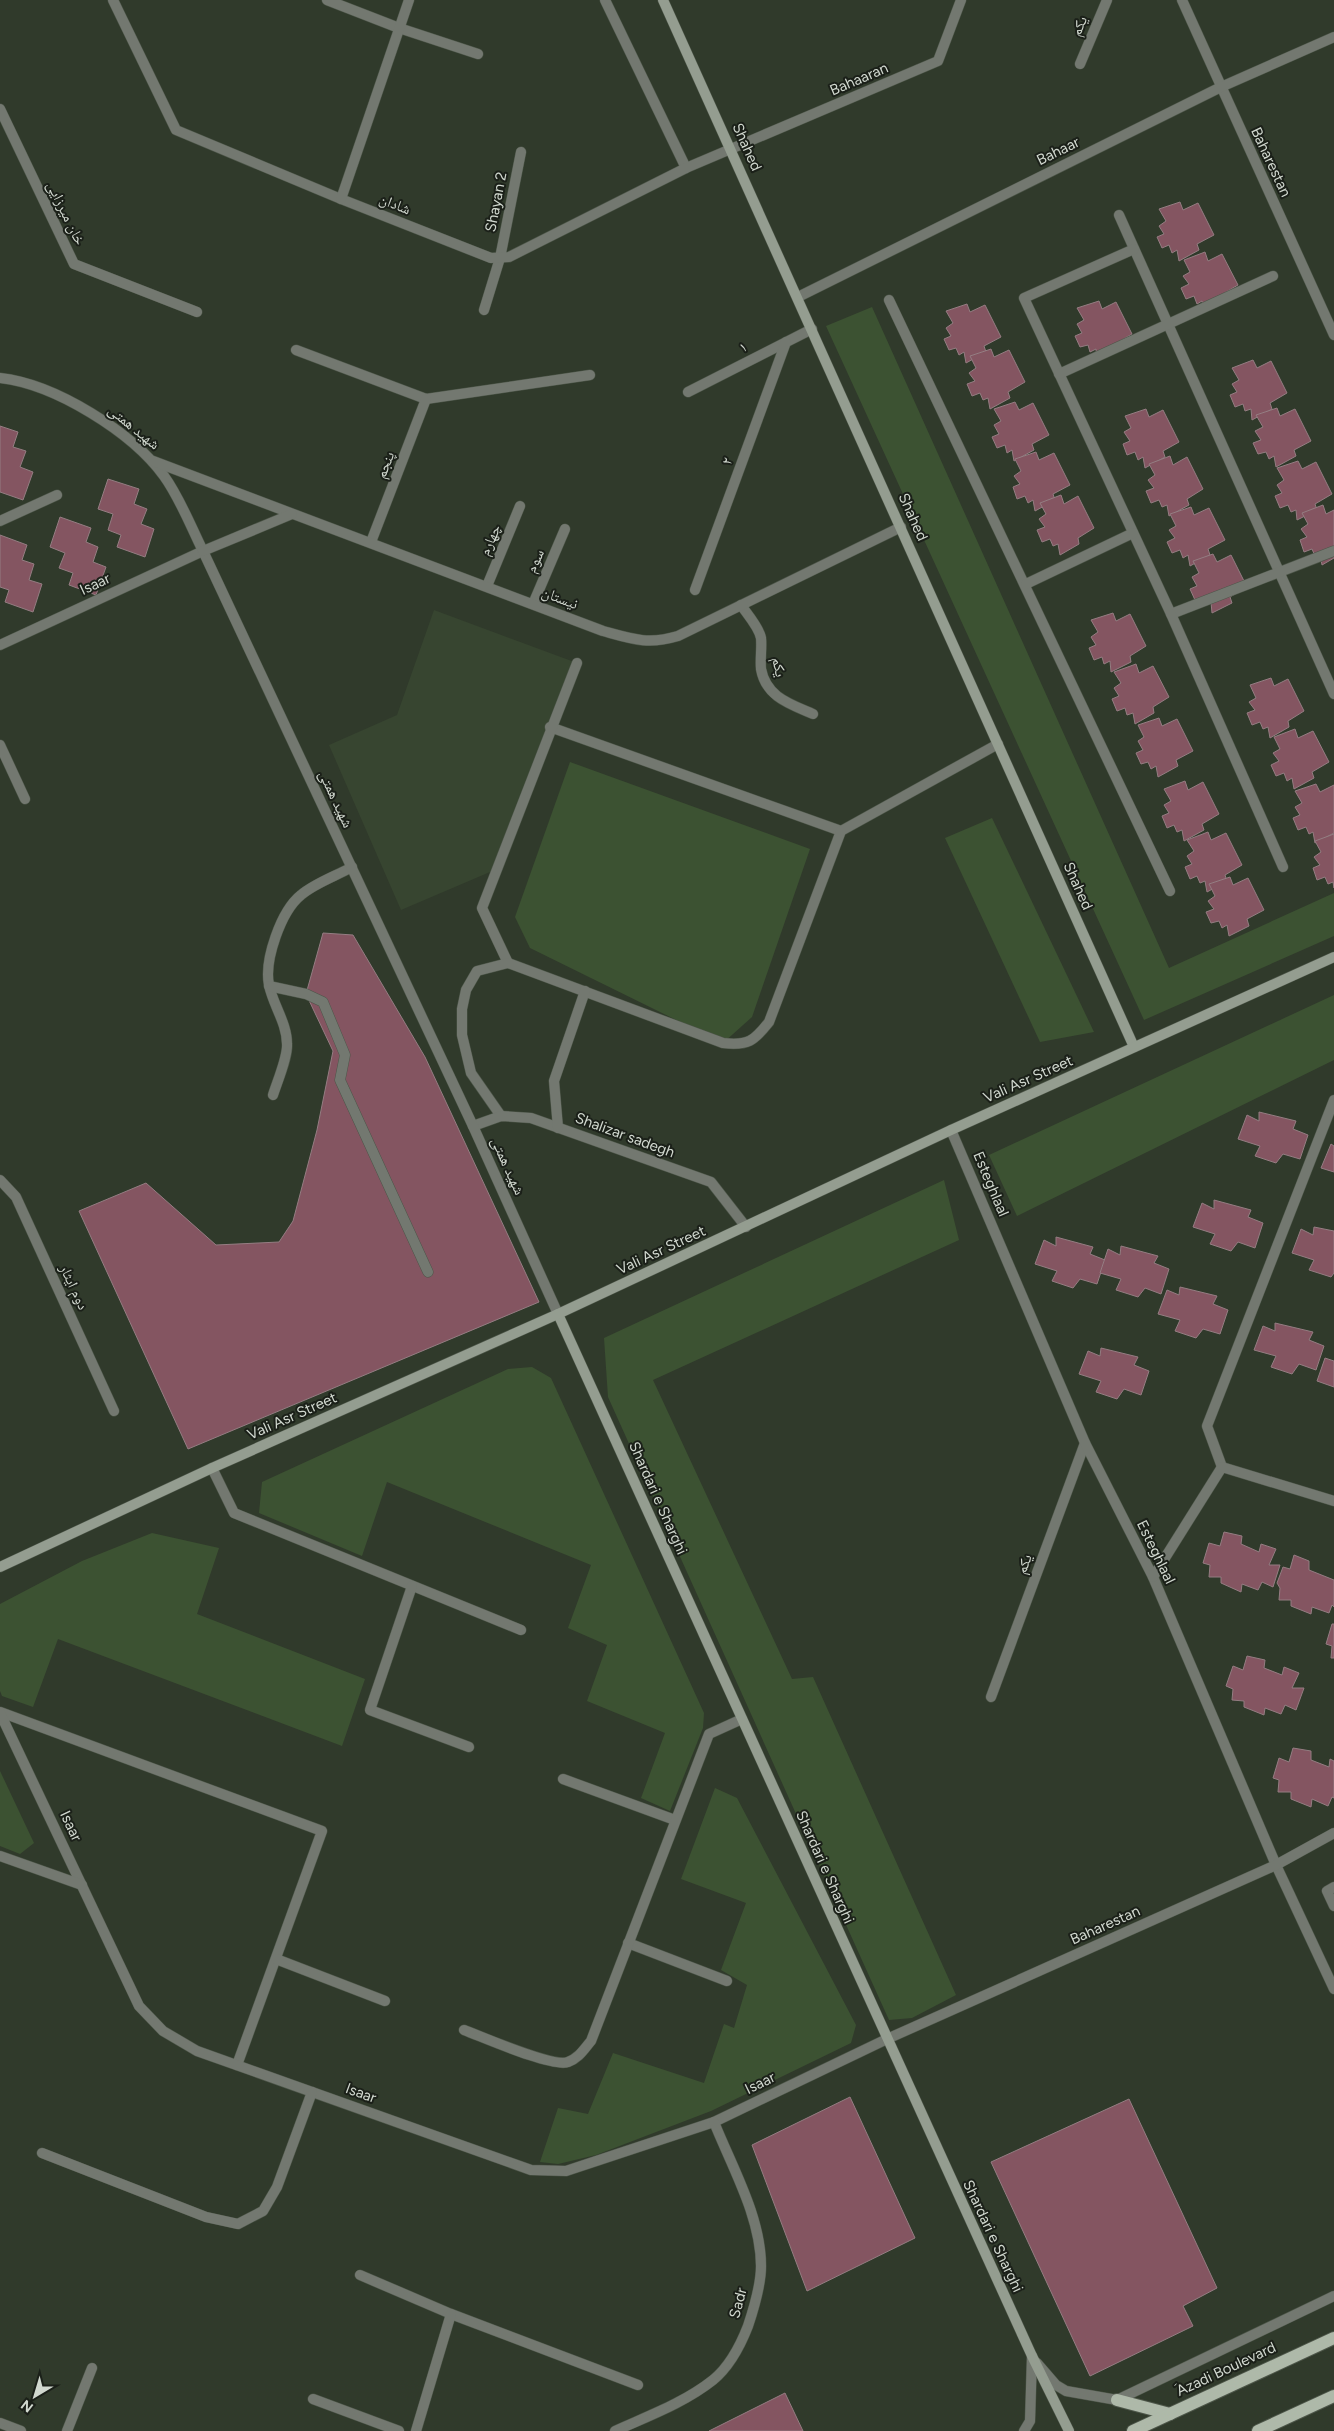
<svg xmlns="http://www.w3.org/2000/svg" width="1334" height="2431" font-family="Figtree,'Noto Naskh Arabic',sans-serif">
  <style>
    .built { fill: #374530 }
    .green { fill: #3c5232 }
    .building { fill: #845561; stroke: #947d82 }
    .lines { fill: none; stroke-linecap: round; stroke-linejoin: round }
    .service-casing { stroke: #4d5649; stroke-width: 11 }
    .minor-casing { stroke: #4d5649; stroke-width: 11 }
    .tertiary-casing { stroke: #4d5649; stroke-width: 11 }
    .secondary-casing { stroke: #4d5649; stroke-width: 11 }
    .primary-casing { stroke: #4d5649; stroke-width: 14 }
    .service { stroke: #737870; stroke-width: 10 }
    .minor { stroke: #737870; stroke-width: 10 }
    .tertiary { stroke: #737870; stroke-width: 10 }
    .secondary { stroke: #949d90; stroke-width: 10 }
    .primary { stroke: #aeb9a9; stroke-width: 12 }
    .labels { text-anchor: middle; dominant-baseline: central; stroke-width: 4; stroke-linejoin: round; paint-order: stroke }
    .street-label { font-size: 15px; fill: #d1d8cf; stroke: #1b2019 }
  </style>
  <rect width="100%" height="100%" fill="#303a2b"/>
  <path class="built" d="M434 610 577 663 497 869 401 910 329 745 397 715Z"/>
  <g class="green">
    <path d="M872 307 1169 968 1334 893V936L1144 1020 826 326Z"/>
    <path d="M570 762 810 849 752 1017 723 1043 530 948 515 917Z"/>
    <path d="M992 818 1094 1032 1040 1042 945 838Z"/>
    <path d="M1334 995V1060L1017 1216 989 1155Z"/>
    <path d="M944 1180 959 1240 653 1380 792 1679 813 1677 956 1995 912 2018 889 2020 608 1397 604 1338Z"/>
    <path d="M532 1367 551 1378 704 1713 703 1728 670 1811 641 1798 665 1733 587 1701 607 1645 568 1628 591 1565 387 1482 362 1556 259 1513 262 1482 508 1369Z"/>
    <path d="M152 1533 219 1548 197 1614 365 1679 342 1746 58 1639 33 1707 2 1696 0 1691V1604L82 1561Z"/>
    <path d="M0 1771 34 1843 20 1854 0 1846Z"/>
    <path d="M715 1788 737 1798 856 2025 851 2043 711 2111 596 2155 558 2164 540 2162 558 2108 588 2114 613 2053 704 2083 724 2024 734 2028 747 1985 721 1970 746 1903 681 1879Z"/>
  </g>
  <g class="building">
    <path d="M1180 202 1183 210 1198 203 1214 235 1197 244 1199 250 1179 261 1177 250 1172 253 1169 245 1162 248 1157 237 1164 234 1159 226 1166 221 1159 209Z"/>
    <path d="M1205 252 1208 261 1222 254 1238 285 1221 295 1204 312 1202 301 1197 304 1194 296 1186 299 1181 288 1189 284 1183 276 1190 272 1184 260Z"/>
    <path d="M1099 301 1102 309 1116 302 1132 334 1115 344 1097 361 1096 349 1090 352 1088 345 1080 347 1075 336 1082 333 1077 324 1084 320 1077 308Z"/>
    <path d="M967 304 970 312 985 305 1001 337 984 346 986 352 966 363 964 352 959 355 956 348 949 350 944 339 951 336 946 328 953 323 946 311Z"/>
    <path d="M991 349 994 357 1009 350 1025 382 1008 392 1010 398 990 409 988 398 983 400 980 393 972 396 967 384 975 381 969 373 976 368 970 356Z"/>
    <path d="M1253 360 1257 368 1271 361 1287 393 1270 403 1272 409 1252 420 1251 409 1245 411 1243 404 1235 407 1230 395 1237 392 1232 384 1239 380 1232 368Z"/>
    <path d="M1015 402 1019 410 1033 403 1049 435 1032 444 1034 450 1014 461 1012 450 1007 453 1005 445 997 448 992 437 999 434 994 425 1001 421 994 409Z"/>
    <path d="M1277 408 1280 416 1295 409 1311 441 1294 450 1296 456 1276 467 1274 456 1269 459 1266 452 1258 454 1253 443 1261 440 1255 431 1263 427 1256 415Z"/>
    <path d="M1146 409 1149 417 1163 410 1179 442 1163 451 1165 457 1145 468 1143 457 1138 460 1135 452 1127 455 1123 444 1130 441 1124 432 1131 428 1125 416Z"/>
    <path d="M0 426 18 432 13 447 26 451 20 467 33 472 23 500 0 492Z"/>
    <path d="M1036 452 1039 460 1054 453 1070 485 1053 494 1055 500 1035 511 1033 500 1028 503 1025 496 1017 499 1013 487 1020 484 1014 476 1021 471 1015 459Z"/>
    <path d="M1170 456 1173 465 1187 457 1203 489 1187 499 1189 505 1169 516 1167 505 1162 507 1159 500 1151 503 1146 491 1154 488 1148 480 1155 475 1149 464Z"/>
    <path d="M1298 461 1302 469 1316 462 1332 494 1315 504 1317 510 1297 520 1296 510 1291 512 1288 505 1280 508 1275 496 1282 493 1277 485 1284 480 1277 468Z"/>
    <path d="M108 479 139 489 134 504 147 509 141 524 154 529 145 557 117 547 121 535 108 530 113 514 98 509Z"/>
    <path d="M1061 495 1064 504 1078 496 1094 528 1078 538 1079 544 1060 555 1058 544 1053 546 1050 539 1042 542 1037 530 1045 527 1039 519 1046 514 1040 503Z"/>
    <path d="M1323 505 1326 514 1334 510V558L1322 565 1320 554 1315 556 1312 549 1304 552 1300 540 1307 537 1301 529 1308 524 1302 513Z"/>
    <path d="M1191 507 1194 515 1209 508 1225 540 1208 549 1210 555 1190 566 1188 555 1183 558 1180 550 1172 553 1167 542 1175 538 1169 530 1176 526 1170 514Z"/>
    <path d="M60 517 91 528 86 542 98 547 93 562 106 567 96 595 69 585 73 573 59 568 65 553 50 547Z"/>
    <path d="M0 535 27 545 22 560 34 564 29 580 42 584 33 612 5 602 9 590 0 587Z"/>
    <path d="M1213 554 1217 562 1231 555 1247 587 1230 597 1232 603 1212 613 1211 602 1195 600 1190 589 1197 586 1192 577 1199 573 1193 561Z"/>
    <path d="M1113 613 1116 621 1130 614 1146 646 1130 656 1131 662 1111 672 1110 661 1104 664 1102 657 1094 660 1089 648 1096 645 1091 637 1098 632 1091 620Z"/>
    <path d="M1136 664 1139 673 1153 666 1169 697 1153 707 1154 713 1135 724 1133 713 1127 715 1125 708 1117 711 1112 699 1119 696 1114 688 1121 683 1114 672Z"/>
    <path d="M1271 678 1274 686 1288 679 1304 711 1288 721 1289 727 1270 738 1268 727 1263 729 1260 722 1252 725 1247 713 1255 710 1249 702 1256 698 1250 685Z"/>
    <path d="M1159 718 1162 726 1177 719 1193 751 1176 760 1178 766 1158 777 1156 766 1151 769 1148 762 1141 764 1136 753 1143 750 1138 741 1144 737 1138 725Z"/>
    <path d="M1295 729 1298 738 1313 731 1329 762 1312 772 1314 778 1294 789 1292 778 1287 781 1284 773 1276 776 1271 765 1279 761 1273 753 1280 749 1274 737Z"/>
    <path d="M1185 781 1188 790 1203 782 1219 814 1202 824 1204 830 1184 841 1182 830 1177 832 1174 825 1167 828 1162 816 1169 813 1164 805 1171 801 1164 789Z"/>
    <path d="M1316 784 1320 792 1334 785V833L1315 843 1313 832 1309 834 1306 827 1298 830 1293 818 1300 815 1295 807 1302 803 1295 791Z"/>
    <path d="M1208 832 1211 840 1226 833 1242 865 1225 875 1227 881 1207 892 1205 881 1200 883 1197 876 1190 879 1185 867 1192 864 1187 856 1194 851 1187 840Z"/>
    <path d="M1334 834V888L1333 882 1328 884 1325 877 1317 880 1313 868 1320 865 1314 857 1321 852 1315 841Z"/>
    <path d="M1230 877 1233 885 1248 878 1264 910 1247 919 1249 926 1229 936 1227 925 1222 928 1219 921 1211 923 1206 912 1214 909 1208 901 1215 896 1209 884Z"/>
    <path d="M323 933 353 935 425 1057 539 1302 188 1449 79 1211 146 1183 216 1245 279 1242 293 1221 317 1130 333 1051 306 994Z"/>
    <path d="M1259 1112 1296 1121 1293 1129 1308 1135 1300 1159 1283 1154 1276 1163 1255 1156 1260 1146 1238 1139 1247 1115 1259 1121Z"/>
    <path d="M1331 1144 1334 1146V1172L1321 1168Z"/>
    <path d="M1214 1200 1251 1210 1248 1217 1263 1223 1255 1248 1238 1242 1231 1251 1210 1244 1215 1234 1193 1227 1202 1203 1214 1209Z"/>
    <path d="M1314 1227 1334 1231V1273L1331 1277 1309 1270 1314 1260 1292 1253 1301 1229 1313 1235Z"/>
    <path d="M1056 1237 1093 1247 1090 1254 1105 1260 1097 1284 1080 1279 1073 1288 1052 1281 1057 1271 1035 1264 1044 1240 1056 1246Z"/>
    <path d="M1121 1246 1158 1256 1154 1263 1169 1269 1161 1294 1145 1288 1138 1297 1116 1290 1121 1279 1100 1273 1108 1249 1120 1255Z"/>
    <path d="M1180 1287 1217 1296 1213 1304 1228 1310 1220 1334 1203 1329 1196 1338 1175 1331 1180 1320 1158 1314 1167 1290 1179 1295Z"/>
    <path d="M1275 1323 1313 1332 1309 1340 1324 1346 1316 1370 1299 1364 1292 1374 1271 1367 1276 1356 1254 1350 1263 1326 1275 1331Z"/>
    <path d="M1101 1348 1138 1357 1134 1365 1149 1371 1141 1395 1124 1389 1117 1399 1096 1392 1101 1381 1079 1374 1088 1351 1100 1356Z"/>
    <path d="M1325 1358 1334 1361V1387L1317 1381Z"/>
    <path d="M1224 1532 1242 1536 1241 1544 1259 1552 1261 1544 1276 1549 1269 1565H1280L1273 1587 1262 1582 1258 1590 1242 1584 1241 1592 1221 1583V1577H1209L1210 1565 1203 1563 1209 1543 1220 1546Z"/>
    <path d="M1294 1555 1309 1561V1570L1334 1580V1607L1332 1605 1329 1613 1312 1607 1311 1614 1291 1606V1600H1279L1280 1588 1277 1583 1283 1567 1290 1569Z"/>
    <path d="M1332 1624H1334V1658H1331L1332 1646 1326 1644Z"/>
    <path d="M1247 1656 1265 1660 1264 1668 1282 1675 1284 1667 1299 1673 1292 1688H1304L1296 1710 1285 1705 1281 1714 1265 1708 1264 1715 1244 1707V1701L1232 1700 1233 1689 1226 1686 1233 1666 1243 1670Z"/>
    <path d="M1293 1748 1311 1751V1760L1329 1767 1330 1759 1334 1761V1798L1332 1797 1328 1806 1312 1799 1311 1807 1291 1799V1792H1278L1279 1780 1273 1778 1279 1758 1289 1762Z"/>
    <path d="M850 2097 915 2238 807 2291 752 2145Z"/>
    <path d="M1129 2099 1217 2288 1183 2306 1193 2326 1090 2376 991 2162Z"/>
    <path d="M785 2393 803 2431H709Z"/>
  </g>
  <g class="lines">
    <defs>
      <g id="service">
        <path d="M327 0 399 28 478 54"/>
        <path d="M605 0 686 168"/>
        <path d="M1119 215 1334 694"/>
        <path d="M1134 249 1024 298 1171 614 1334 551"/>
        <path d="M889 300 1170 891"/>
        <path d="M484 310 500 258 521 152"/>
        <path d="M1059 374 1273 276"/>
        <path d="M1026 584 1133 533"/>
        <path d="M487 586 520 506"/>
        <path d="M533 604 565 529"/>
        <path d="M741 605C747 614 759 627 761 638 762 648 760 659 761 669 766 697 790 704 813 714"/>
        <path d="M1171 614 1283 867"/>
        <path d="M273 1095C277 1082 288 1057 287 1044 287 1023 273 1005 269 985 264 960 281 911 301 895 315 883 336 876 352 867"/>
        <path d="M991 1697 1085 1443"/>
        <path d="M1334 1887 1327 1891 1334 1906"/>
      </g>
      <g id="minor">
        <path d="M113 0 176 130 341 199 491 258 509 257 686 168 938 61 961 0"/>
        <path d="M1182 0 1334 335"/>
        <path d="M1080 64 1107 0"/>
        <path d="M0 109 74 264 197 312"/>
        <path d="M341 199 409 0"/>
        <path d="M798 297 1221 87 1334 37"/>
        <path d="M296 350 426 399 590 375"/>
        <path d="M688 392 812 329"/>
        <path d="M0 521 57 495"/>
        <path d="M371 542 426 399"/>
        <path d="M695 590 786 342"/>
        <path d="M0 645 203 551"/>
        <path d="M550 727 841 831"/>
        <path d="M0 745 25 799"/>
        <path d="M508 963 482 908 577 663"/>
        <path d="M269 986 306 994 323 1002 345 1055 340 1080 428 1272"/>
        <path d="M501 1116 471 1073 462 1035V1009L466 990 477 971 508 963 723 1043C748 1046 754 1041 769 1022L841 831 998 744"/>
        <path d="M473 1126 501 1116 531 1118 711 1182 746 1227"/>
        <path d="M558 1128 554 1081 585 991"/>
        <path d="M951 1130 1085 1443 1153 1577 1276 1865 1334 1989"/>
        <path d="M0 1180 16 1197 114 1411"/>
        <path d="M1222 1467 1207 1426 1334 1100"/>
        <path d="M212 1468 234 1513 521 1630"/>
        <path d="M1153 1577 1222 1467 1334 1501"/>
        <path d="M412 1586 370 1710 469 1747"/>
        <path d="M0 1712 322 1831 237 2065"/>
        <path d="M0 1713 139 2006 163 2031 197 2051 531 2170 566 2171 714 2122 887 2039 1276 1865 1334 1833"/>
        <path d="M563 1779 675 1820"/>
        <path d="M0 1856 82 1885"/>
        <path d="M628 1943 727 1981"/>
        <path d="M276 1959 385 2001"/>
        <path d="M464 2030C483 2037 553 2068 568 2062 579 2058 584 2049 591 2041L709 1734 742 1719"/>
        <path d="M42 2153 206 2217 238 2224 263 2211 277 2187 312 2092"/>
        <path d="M360 2275 451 2314 638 2385"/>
        <path d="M313 2399 399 2431"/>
        <path d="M0 2423 21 2431"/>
        <path d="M67 2431 92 2368"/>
        <path d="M416 2431 451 2314"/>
        <path d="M615 2431C648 2416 684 2403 713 2380 729 2367 741 2344 748 2326 754 2308 761 2286 761 2266 761 2217 732 2167 714 2122"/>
      </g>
      <g id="tertiary">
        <path d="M0 378C55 384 132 432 164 476 180 498 191 527 203 551L473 1126 558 1314"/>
        <path d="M153 461 603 631C632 639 648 645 678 636L901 527"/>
        <path d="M203 551 292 514"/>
        <path d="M1037 2363 1056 2385 1066 2391 1117 2400 1334 2296"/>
        <path d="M1024 2431 1030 2421 1032 2356"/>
      </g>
      <g id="secondary">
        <path d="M663 0 1134 1047"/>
        <path d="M558 1314 1032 2356 1069 2431"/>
        <path d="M0 1567 212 1468 558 1314 951 1130 1334 957"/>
      </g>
      <g id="primary">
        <path d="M1117 2400 1170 2414"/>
        <path d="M1133 2431 1334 2338"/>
        <path d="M1258 2431 1334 2396"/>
      </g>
    </defs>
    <use href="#service" class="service-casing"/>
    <use href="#minor" class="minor-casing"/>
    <use href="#tertiary" class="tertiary-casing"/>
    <use href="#secondary" class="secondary-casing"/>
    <use href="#primary" class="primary-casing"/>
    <use href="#service" class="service"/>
    <use href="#minor" class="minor"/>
    <use href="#tertiary" class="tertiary"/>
    <use href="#secondary" class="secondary"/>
    <use href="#primary" class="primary"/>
  </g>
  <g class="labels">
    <g class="street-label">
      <text transform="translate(1079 26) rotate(-67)">یکم</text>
      <text transform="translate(859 79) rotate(-23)">Bahaaran</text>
      <text transform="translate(747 147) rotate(66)">Shahed</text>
      <text transform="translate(1058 151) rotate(-26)">Bahaar</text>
      <text transform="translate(1271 162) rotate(65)">Baharestan</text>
      <text transform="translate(496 202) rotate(-79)">Shayan 2</text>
      <text transform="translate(395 204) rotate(22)">شادان</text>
      <text transform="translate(66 213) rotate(64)">خان میرزایی</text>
      <text transform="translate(743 347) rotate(-27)">۱</text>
      <text transform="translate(134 427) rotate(39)">شهید همتی</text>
      <text transform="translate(727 461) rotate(-70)">۲</text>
      <text transform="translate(385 465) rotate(-69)">پنجم</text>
      <text transform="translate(913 517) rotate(66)">Shahed</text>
      <text transform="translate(490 540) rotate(-67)">چهارم</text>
      <text transform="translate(535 561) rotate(-67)">سوم</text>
      <text transform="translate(95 584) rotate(-25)">Isaar</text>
      <text transform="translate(560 598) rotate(21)">نيستان</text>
      <text transform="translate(779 667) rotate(78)">یکم</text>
      <text transform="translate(336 799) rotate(65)">شهید همتی</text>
      <text transform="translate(1078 886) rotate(66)">Shahed</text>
      <text transform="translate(1028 1079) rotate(-24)">Vali Asr Street</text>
      <text transform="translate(625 1135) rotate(20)">Shalizar sadegh</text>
      <text transform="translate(508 1166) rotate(66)">شهید همتی</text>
      <text transform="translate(991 1184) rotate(67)">Esteghlaal</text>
      <text transform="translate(661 1250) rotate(-25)">Vali Asr Street</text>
      <text transform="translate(74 1287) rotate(65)">دوم ایثار</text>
      <text transform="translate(292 1416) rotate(-24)">Vali Asr Street</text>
      <text transform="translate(658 1498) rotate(66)">Shardari e Sharghi</text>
      <text transform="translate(1156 1552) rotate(64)">Esteghlaal</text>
      <text transform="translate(1024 1564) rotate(-70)">یکم</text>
      <text transform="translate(71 1826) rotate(65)">Isaar</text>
      <text transform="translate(825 1867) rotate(66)">Shardari e Sharghi</text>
      <text transform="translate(1105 1925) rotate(-24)">Baharestan</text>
      <text transform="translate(760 2083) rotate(-26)">Isaar</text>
      <text transform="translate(361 2093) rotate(20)">Isaar</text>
      <text transform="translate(993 2236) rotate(65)">Shardari e Sharghi</text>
      <text transform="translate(738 2303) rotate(-75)">Sadr</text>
      <text transform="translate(1226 2369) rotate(-25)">َAzadi Boulevard</text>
    </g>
  </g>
  <g transform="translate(35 2396) rotate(218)" stroke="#1b2019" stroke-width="4" paint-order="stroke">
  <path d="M0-4L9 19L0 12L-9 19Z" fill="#d1d8cf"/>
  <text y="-8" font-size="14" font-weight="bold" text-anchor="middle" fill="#d1d8cf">N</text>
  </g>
</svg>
